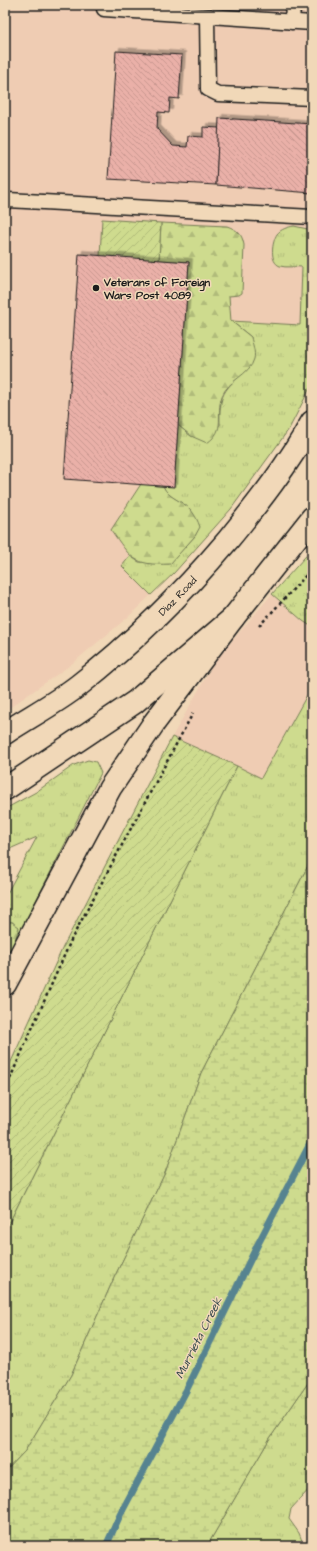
<svg xmlns="http://www.w3.org/2000/svg" width="317" height="1551" font-family="'Architects Daughter',sans-serif">
  <style>
    .built { fill: #efccb3 }
    .grass { fill: url(#grass-tufts); stroke: #757c55 }
    .forest { fill: url(#forest-firs); stroke: #757c55 }
    .wetland { fill: url(#wetland-marsh); stroke: #757c55 }
    .garden { fill: url(#garden-furrows); stroke: #757c55 }
    .lines { fill: none; stroke-linecap: round; stroke-linejoin: round }
    .stream { stroke: #568390; stroke-width: 7 }
    .building { fill: url(#building-back-hatch); stroke: #1c1c1c; filter: url(#shadow) }
    .service-casing { stroke: #1c1c1c; stroke-width: 17 }
    .secondary-casing { stroke: #1c1c1c; stroke-width: 25 }
    .path { stroke: #1c1c1c; stroke-width: 2.5; stroke-dasharray: 3 3; stroke-linecap: butt }
    .service { stroke: #f1d8b8; stroke-width: 14 }
    .secondary { stroke: #f1d8b8; stroke-width: 22 }
    .poi-dot { fill: #1c1c1c; stroke: #f1d8b8; stroke-width: 1.5 }
    .labels { text-anchor: middle; dominant-baseline: central; stroke-width: 3; stroke-linejoin: round; paint-order: stroke }
    .poi-label { font-size: 11px; font-weight: bold; fill: #1c1c1c; stroke: #f1d8b8; text-anchor: start }
    .street-label { font-size: 11px; fill: #1c1c1c; stroke: #f1d8b8 }
    .water-label { font-size: 12px; font-style: italic; fill: #34474c; stroke: #f1d8b8 }
  </style>
  <defs>
    <pattern id="grass-tufts" width="24" height="20" patternUnits="userSpaceOnUse"><rect width="24" height="20" fill="#cedb8e"/><path d="M3 7l-1-3M5 7V3M7 7l1-3M15 17l-1-3M17 17v-4M19 17l1-3" fill="none" stroke="#b0bb7a"/></pattern>
    <pattern id="forest-firs" width="22" height="20" patternUnits="userSpaceOnUse"><rect width="22" height="20" fill="#cedb8e"/><path d="M5 1l3.5 6h-7zM16 11l3.5 6h-7z" fill="#b0bb7a"/></pattern>
    <pattern id="wetland-marsh" width="20" height="14" patternUnits="userSpaceOnUse"><rect width="20" height="14" fill="#cedb8e"/><path d="M1 5h8M5 5V1M11 12h8M15 12V8" fill="none" stroke="#b0bb7a"/></pattern>
    <pattern id="garden-furrows" width="10" height="10" patternUnits="userSpaceOnUse"><rect width="10" height="10" fill="#cedb8e"/><path d="M-1 1l2-2M0 10L10 0M9 11l2-2" fill="none" stroke="#b0bb7a"/></pattern>
    <pattern id="building-back-hatch" width="6" height="6" patternUnits="userSpaceOnUse"><rect width="6" height="6" fill="#eab0a8"/><path d="M-1 5l2 2M0 0l6 6M5-1l2 2" fill="none" stroke="#c89790"/></pattern>
    <filter id="shadow"><feDropShadow dx="3.5" dy="-3.5" stdDeviation="0" flood-color="#0004"/></filter>
  </defs>
  <rect width="100%" height="100%" fill="#f1d8b8"/>
  <filter id="ink" filterUnits="userSpaceOnUse"><feTurbulence type="fractalNoise" baseFrequency=".025" numOctaves="2"/><feDisplacementMap in="SourceGraphic" scale="8" xChannelSelector="R" yChannelSelector="G"/><feConvolveMatrix kernelMatrix="1 2 1 2 8 2 1 2 1" color-interpolation-filters="sRGB"/></filter>
  <g filter="url(#ink)">
    <g class="built">
      <path d="M5 5H312V384L289 429 257 473 231 509 174 573 127 618 69 666 5 711Z"/>
      <path d="M272 594 303 621 312 627V686L261 779 172 737 215 661Z"/>
    </g>
    <g class="grass">
      <path d="M294 226 312 230V384L289 429 231 509 174 573 151 595 122 566 130 556 139 562 169 564 195 536 199 527 180 502 166 493 163 486H174L178 425 191 436 220 425C219 394 223 390 247 370L251 337 231 321 300 325 302 267C295 266 286 268 280 266 269 262 272 242 277 234 281 229 288 227 294 226Z"/>
      <path d="M312 549V627L303 621 272 594Z"/>
      <path d="M312 686V858L201 1073 165 1173 114 1278 71 1375 25 1451 5 1472V1231L237 766 261 778Z"/>
      <path d="M88 760 96 762 101 773 14 944 13 922H5V897L37 837 5 851V809L36 792 74 765Z"/>
      <path d="M312 1377V1486L291 1509 289 1519 299 1533 304 1546H207L270 1438Z"/>
    </g>
    <g class="forest">
      <path d="M161 223 227 226C238 230 242 234 244 245L242 293 239 295 229 296 231 321 251 337C252 343 256 352 254 359 250 375 228 380 222 396 215 416 227 429 207 443L191 436 178 425 189 262 159 260Z"/>
      <path d="M141 484 163 486C169 499 182 500 191 510 195 515 198 521 200 527L195 536 170 564C133 566 131 558 111 530Z"/>
      <path d="M5 922H12L19 927 14 944 5 960Z"/>
    </g>
    <path class="wetland" d="M312 858V1377L270 1438 207 1546H5V1472L25 1451 71 1375 114 1278 165 1173 201 1073Z"/>
    <g class="garden">
      <path d="M102 219 161 223 159 260 100 256Z"/>
      <path d="M172 737 237 766 5 1231V1075L63 947Z"/>
    </g>
    <g class="lines">
      <path class="stream" d="M106 1546 120 1515 187 1389 258 1244 312 1140"/>
    </g>
    <g class="building">
      <path d="M116 51 182 55 179 99 170 98 169 113 158 112 157 129 173 146 187 147 188 136 203 137V127L219 128 216 185 108 179Z"/>
      <path d="M219 118 312 124V193L216 185Z"/>
      <path d="M79 254 189 262 174 487 64 479Z"/>
    </g>
    <g class="lines">
      <defs>
        <g id="service">
          <path d="M104 9 312 23"/>
          <path d="M207 16 208 89 218 94 312 98"/>
          <path d="M292 22 293 5"/>
          <path d="M5 203 8 200 312 217"/>
        </g>
        <g id="secondary">
          <path id="s1" d="M5 733C29 717 56 703 79 685 133 643 183 593 228 540 259 502 288 465 312 422"/>
          <path d="M5 789 135 702 233 618 312 518"/>
          <path d="M5 984 110 788 154 723 233 618"/>
        </g>
      </defs>
      <use href="#service" class="service-casing"/>
      <use href="#secondary" class="secondary-casing"/>
      <g class="path">
        <path d="M259 626 312 569"/>
        <path d="M5 1090 72 938 193 713"/>
        <path d="M5 1546H6"/>
      </g>
      <use href="#service" class="service"/>
      <use href="#secondary" class="secondary"/>
    </g>
  </g>
  <circle class="poi-dot" cx="96" cy="288" r="4"/>
  <g class="labels">
    <g class="poi-label">
      <text x="104" y="282">Veterans of Foreign<tspan x="104" dy="13">Wars Post 4089</tspan></text>
    </g>
    <g class="street-label">
      <text stroke="none"><textPath href="#s1" startOffset="221">Diaz Road</textPath></text>
    </g>
    <g class="water-label">
      <text transform="translate(199 1338) rotate(-63)">Murrieta Creek</text>
    </g>
  </g>
  <rect width="317" height="1551" fill="none" stroke="#f1d8b8" stroke-width="20"/>
  <rect x="10" y="10" width="297" height="1531" fill="none" stroke="#1c1c1c" stroke-width="1.5" filter="url(#ink)"/>
</svg>
